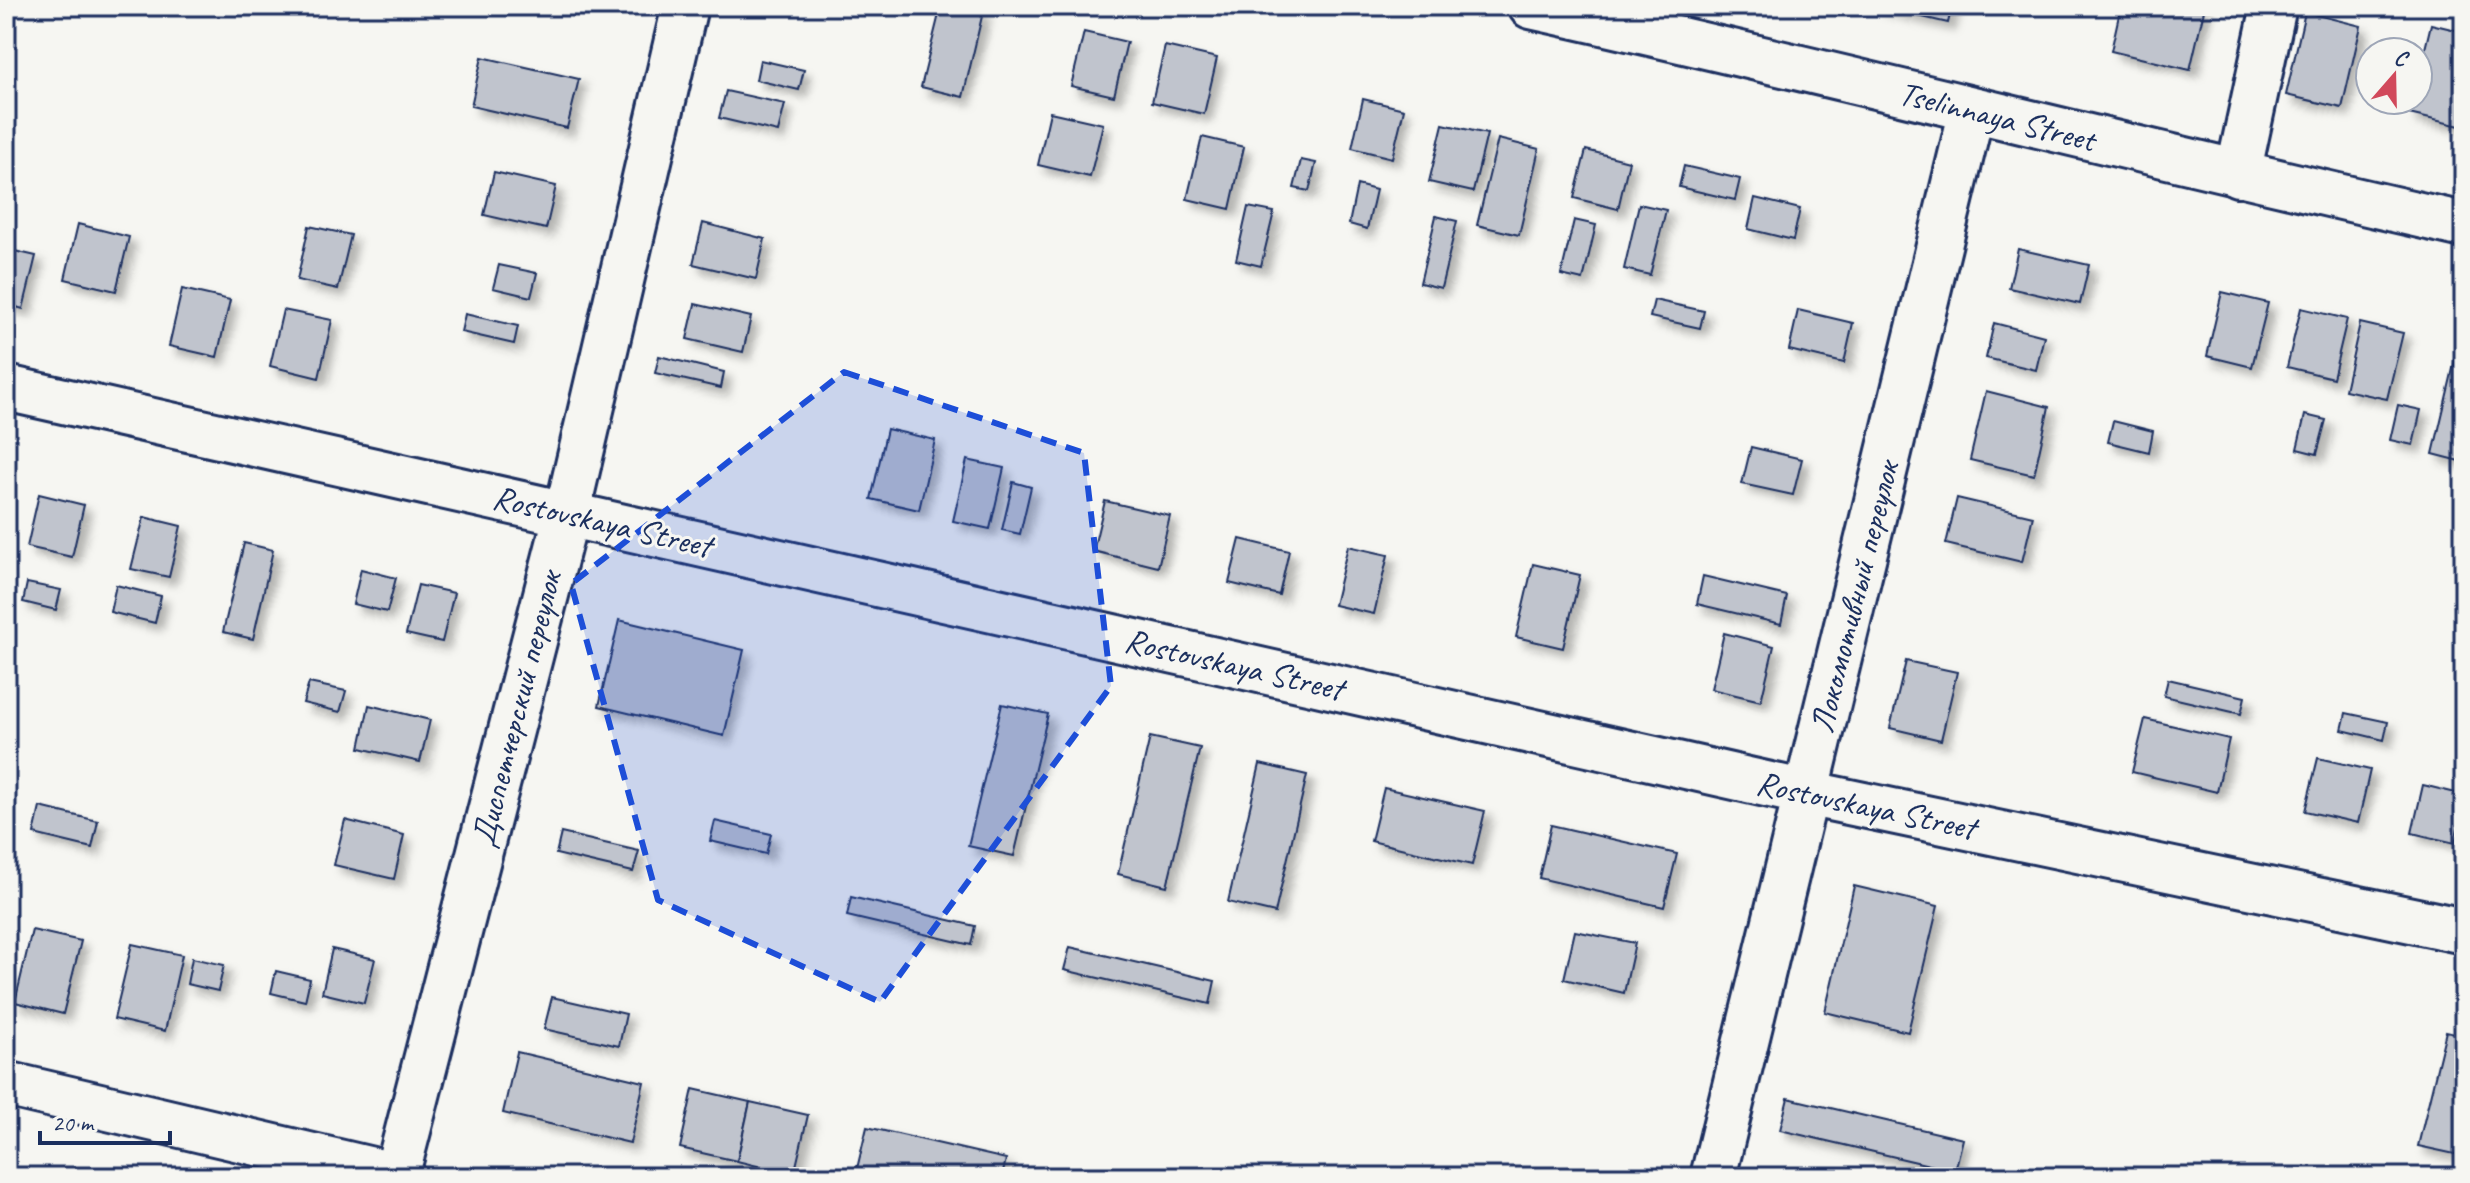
<svg xmlns="http://www.w3.org/2000/svg" width="2470" height="1183" font-family="Caveat,sans-serif">
  <style>
    .building { fill: #c0c4cd; stroke: #1b2f5e; stroke-width: 2; filter: url(#shadow) }
    .lines { fill: none; stroke-linecap: round; stroke-linejoin: round }
    .minor-casing { stroke: #1b2f5e; stroke-width: 50 }
    .minor { stroke: #f6f6f2; stroke-width: 44 }
    .marked { fill: #1d4ed8; fill-opacity: 0.2; stroke: #1d4ed8; stroke-width: 6; stroke-dasharray: 16 10; stroke-linejoin: round }
    .labels { text-anchor: middle; dominant-baseline: central; stroke-width: 6; stroke-linejoin: round; paint-order: stroke }
    .street-label { font-size: 34px; fill: #1b2f5e; stroke: #f6f6f2 }
  </style>
  <defs>
    <filter id="shadow"><feDropShadow dx="7" dy="7" stdDeviation="4" flood-color="#0004"/></filter>
  </defs>
  <rect width="100%" height="100%" fill="#f6f6f2"/>
  <filter id="ink" filterUnits="userSpaceOnUse"><feTurbulence type="fractalNoise" baseFrequency=".0125" numOctaves="2"/><feDisplacementMap in="SourceGraphic" scale="16" xChannelSelector="R" yChannelSelector="G"/><feConvolveMatrix kernelMatrix="1 2 1 2 8 2 1 2 1" color-interpolation-filters="sRGB"/></filter>
  <g filter="url(#ink)">
    <g class="building">
      <path d="M941 6H959L983 12 963 97 921 87Z"/>
      <path d="M1875 6H1952L1948 23Z"/>
      <path d="M2121 6H2205L2190 70 2111 51Z"/>
      <path d="M2305 12 2361 26 2342 108 2286 95Z"/>
      <path d="M2431 24 2464 32V127L2409 114 2413 100H2418V78Z"/>
      <path d="M1084 32 1127 42 1114 96 1071 86Z"/>
      <path d="M1165 46 1217 58 1204 114 1152 102Z"/>
      <path d="M482 57 579 79 567 128 471 106Z"/>
      <path d="M760 60 804 70 799 90 756 80Z"/>
      <path d="M726 91 785 104 778 132 719 118Z"/>
      <path d="M1363 99 1404 109 1392 158 1352 148Z"/>
      <path d="M1050 112 1103 124 1090 177 1038 165Z"/>
      <path d="M1443 124 1487 134 1473 192 1429 182Z"/>
      <path d="M1202 137 1244 147 1230 209 1187 199Z"/>
      <path d="M1498 139 1539 149 1519 235 1477 225Z"/>
      <path d="M1586 150 1629 161 1618 209 1574 198Z"/>
      <path d="M1301 160 1316 163 1309 191 1294 188Z"/>
      <path d="M1684 166 1740 179 1735 200 1679 187Z"/>
      <path d="M494 172 556 186 546 229 484 215Z"/>
      <path d="M1357 185 1376 190 1367 229 1349 224Z"/>
      <path d="M1755 198 1800 209 1793 240 1748 229Z"/>
      <path d="M1639 204 1666 210 1650 275 1624 269Z"/>
      <path d="M1248 207 1274 212 1261 266 1236 260Z"/>
      <path d="M1436 216 1457 221 1441 288 1420 283Z"/>
      <path d="M1574 220 1596 225 1583 280 1561 275Z"/>
      <path d="M703 223 765 239 756 279 693 264Z"/>
      <path d="M78 224 129 237 116 291 65 279Z"/>
      <path d="M309 226 351 235 338 289 297 280Z"/>
      <path d="M6 249 36 256 23 309 6 304Z"/>
      <path d="M2018 249 2089 265 2080 304 2009 288Z"/>
      <path d="M499 265 537 273 531 297 493 288Z"/>
      <path d="M182 289 230 300 217 357 169 346Z"/>
      <path d="M2222 292 2268 303 2252 367 2207 356Z"/>
      <path d="M1654 300 1704 311 1700 328 1650 317Z"/>
      <path d="M695 304 751 317 743 352 687 339Z"/>
      <path d="M2301 308 2347 319 2333 378 2287 367Z"/>
      <path d="M283 310 332 320 319 378 270 366Z"/>
      <path d="M1798 310 1853 323 1844 363 1789 350Z"/>
      <path d="M465 314 518 326 514 344 461 332Z"/>
      <path d="M1994 323 2044 336 2036 370 1986 358Z"/>
      <path d="M2360 323 2403 333 2387 399 2345 390Z"/>
      <path d="M659 356 724 372 721 388 655 373Z"/>
      <path d="M2456 356 2464 358V462L2433 454Z"/>
      <path d="M1986 391 2049 407 2034 475 1970 460Z"/>
      <path d="M2398 405 2421 410 2413 445 2390 440Z"/>
      <path d="M2305 415 2326 420 2317 454 2297 449Z"/>
      <path d="M2113 421 2153 431 2149 452 2108 442Z"/>
      <path d="M887 429 935 440 919 510 871 499Z"/>
      <path d="M1751 447 1802 459 1793 495 1742 484Z"/>
      <path d="M967 460 1004 468 990 529 953 521Z"/>
      <path d="M1013 482 1031 487 1020 534 1002 530Z"/>
      <path d="M39 494 84 505 72 557 27 547Z"/>
      <path d="M1957 498 2033 516 2022 562 1946 544Z"/>
      <path d="M1105 501 1170 516 1158 567 1093 551Z"/>
      <path d="M144 517 181 526 169 577 131 569Z"/>
      <path d="M1240 539 1289 551 1279 595 1229 583Z"/>
      <path d="M244 543 273 550 253 639 223 632Z"/>
      <path d="M1348 546 1388 555 1374 614 1334 605Z"/>
      <path d="M1533 564 1580 575 1563 648 1516 637Z"/>
      <path d="M361 569 396 578 387 612 353 604Z"/>
      <path d="M1703 576 1787 596 1781 624 1697 604Z"/>
      <path d="M27 583 61 590 56 610 23 602Z"/>
      <path d="M116 585 161 596 155 623 110 612Z"/>
      <path d="M418 585 454 593 442 642 406 634Z"/>
      <path d="M619 620 744 650 724 736 599 706Z"/>
      <path d="M1724 633 1774 646 1761 701 1711 689Z"/>
      <path d="M1906 661 1957 672 1941 740 1890 728Z"/>
      <path d="M2168 679 2245 697 2241 714 2164 696Z"/>
      <path d="M309 683 346 691 340 712 303 703Z"/>
      <path d="M1002 704 1048 714 1014 856 968 846Z"/>
      <path d="M369 705 430 720 420 762 360 748Z"/>
      <path d="M2346 713 2388 722 2384 740 2342 730Z"/>
      <path d="M2145 719 2229 739 2217 792 2132 772Z"/>
      <path d="M1150 737 1200 748 1167 886 1118 874Z"/>
      <path d="M2318 758 2370 770 2358 823 2305 811Z"/>
      <path d="M1260 764 1307 775 1275 913 1228 902Z"/>
      <path d="M2423 785 2464 795 2455 843 2412 833Z"/>
      <path d="M1384 788 1485 811 1472 865 1371 841Z"/>
      <path d="M40 807 98 821 92 848 34 834Z"/>
      <path d="M345 820 404 835 394 879 334 865Z"/>
      <path d="M715 821 771 834 766 854 710 841Z"/>
      <path d="M1551 825 1677 854 1664 907 1539 878Z"/>
      <path d="M561 833 639 851 633 872 556 854Z"/>
      <path d="M1854 886 1938 906 1908 1032 1825 1012Z"/>
      <path d="M851 897 975 926 971 945 847 916Z"/>
      <path d="M32 930 81 941 63 1014 15 1002Z"/>
      <path d="M1575 931 1635 943 1624 993 1564 979Z"/>
      <path d="M132 944 182 955 165 1031 114 1019Z"/>
      <path d="M1070 947 1215 981 1210 1004 1064 970Z"/>
      <path d="M332 949 375 959 364 1003 322 993Z"/>
      <path d="M192 958 224 965 218 991 187 984Z"/>
      <path d="M276 971 310 979 305 1001 271 993Z"/>
      <path d="M552 997 626 1014 619 1046 544 1029Z"/>
      <path d="M2446 1031 2464 1035V1156L2418 1146Z"/>
      <path d="M517 1052 644 1082 630 1143 503 1113Z"/>
      <path d="M693 1089 750 1102 737 1161 680 1148Z"/>
      <path d="M1788 1098 1963 1139 1955 1171 1780 1130Z"/>
      <path d="M750 1102 808 1115 794 1175 737 1161Z"/>
      <path d="M867 1127 1006 1159 1002 1177H855Z"/>
    </g>
    <g class="lines">
      <defs>
        <g id="minor">
          <path d="M1531 6C1843 75 2152 155 2464 225"/>
          <path d="M2238 174 2274 6"/>
          <path d="M6 388 1806 793 2464 931"/>
          <path d="M6 1084 402 1177"/>
          <path d="M396 1177 567 513 685 6"/>
          <path d="M1713 1177 1972 110"/>
        </g>
      </defs>
      <use href="#minor" class="minor-casing"/>
      <use href="#minor" class="minor"/>
    </g>
  </g>
  <path class="marked" d="M844 372 1084 453 1111 686 880 1002 658 900 571 584Z"/>
  <g class="labels">
    <g class="street-label">
      <text transform="translate(1997 116) rotate(14)">Tselinnaya Street</text>
      <text transform="translate(602 521) rotate(13)">Rostovskaya Street</text>
      <text transform="translate(1854 597) rotate(-76)">Локомотивный переулок</text>
      <text transform="translate(1234 664) rotate(13)">Rostovskaya Street</text>
      <text transform="translate(516 709) rotate(-76)">Диспетчерский переулок</text>
      <text transform="translate(1866 805) rotate(12)">Rostovskaya Street</text>
    </g>
  </g>
  <rect width="2470" height="1183" fill="none" stroke="#f6f6f2" stroke-width="32"/>
  <rect x="16" y="16" width="2438" height="1151" fill="none" stroke="#1b2f5e" stroke-width="3" filter="url(#ink)"/>
  <g transform="translate(2394 76) rotate(20)"><circle r="38" fill="#f6f6f2" stroke="#9ea6b7" stroke-width="2"/>
  <path d="M0-6L14 30L0 20L-14 30Z" fill="#d1495b"/>
  <text y="-12" font-size="22" font-weight="bold" text-anchor="middle" fill="#1b2f5e">С</text>
  </g>
  <path d="M40 1131v12h130v-12" fill="none" stroke="#1b2f5e" stroke-width="4"/>
  <text x="52" y="1131" font-size="24" fill="#1b2f5e" stroke="#f6f6f2" stroke-width="6" paint-order="stroke">20 m</text>
</svg>
